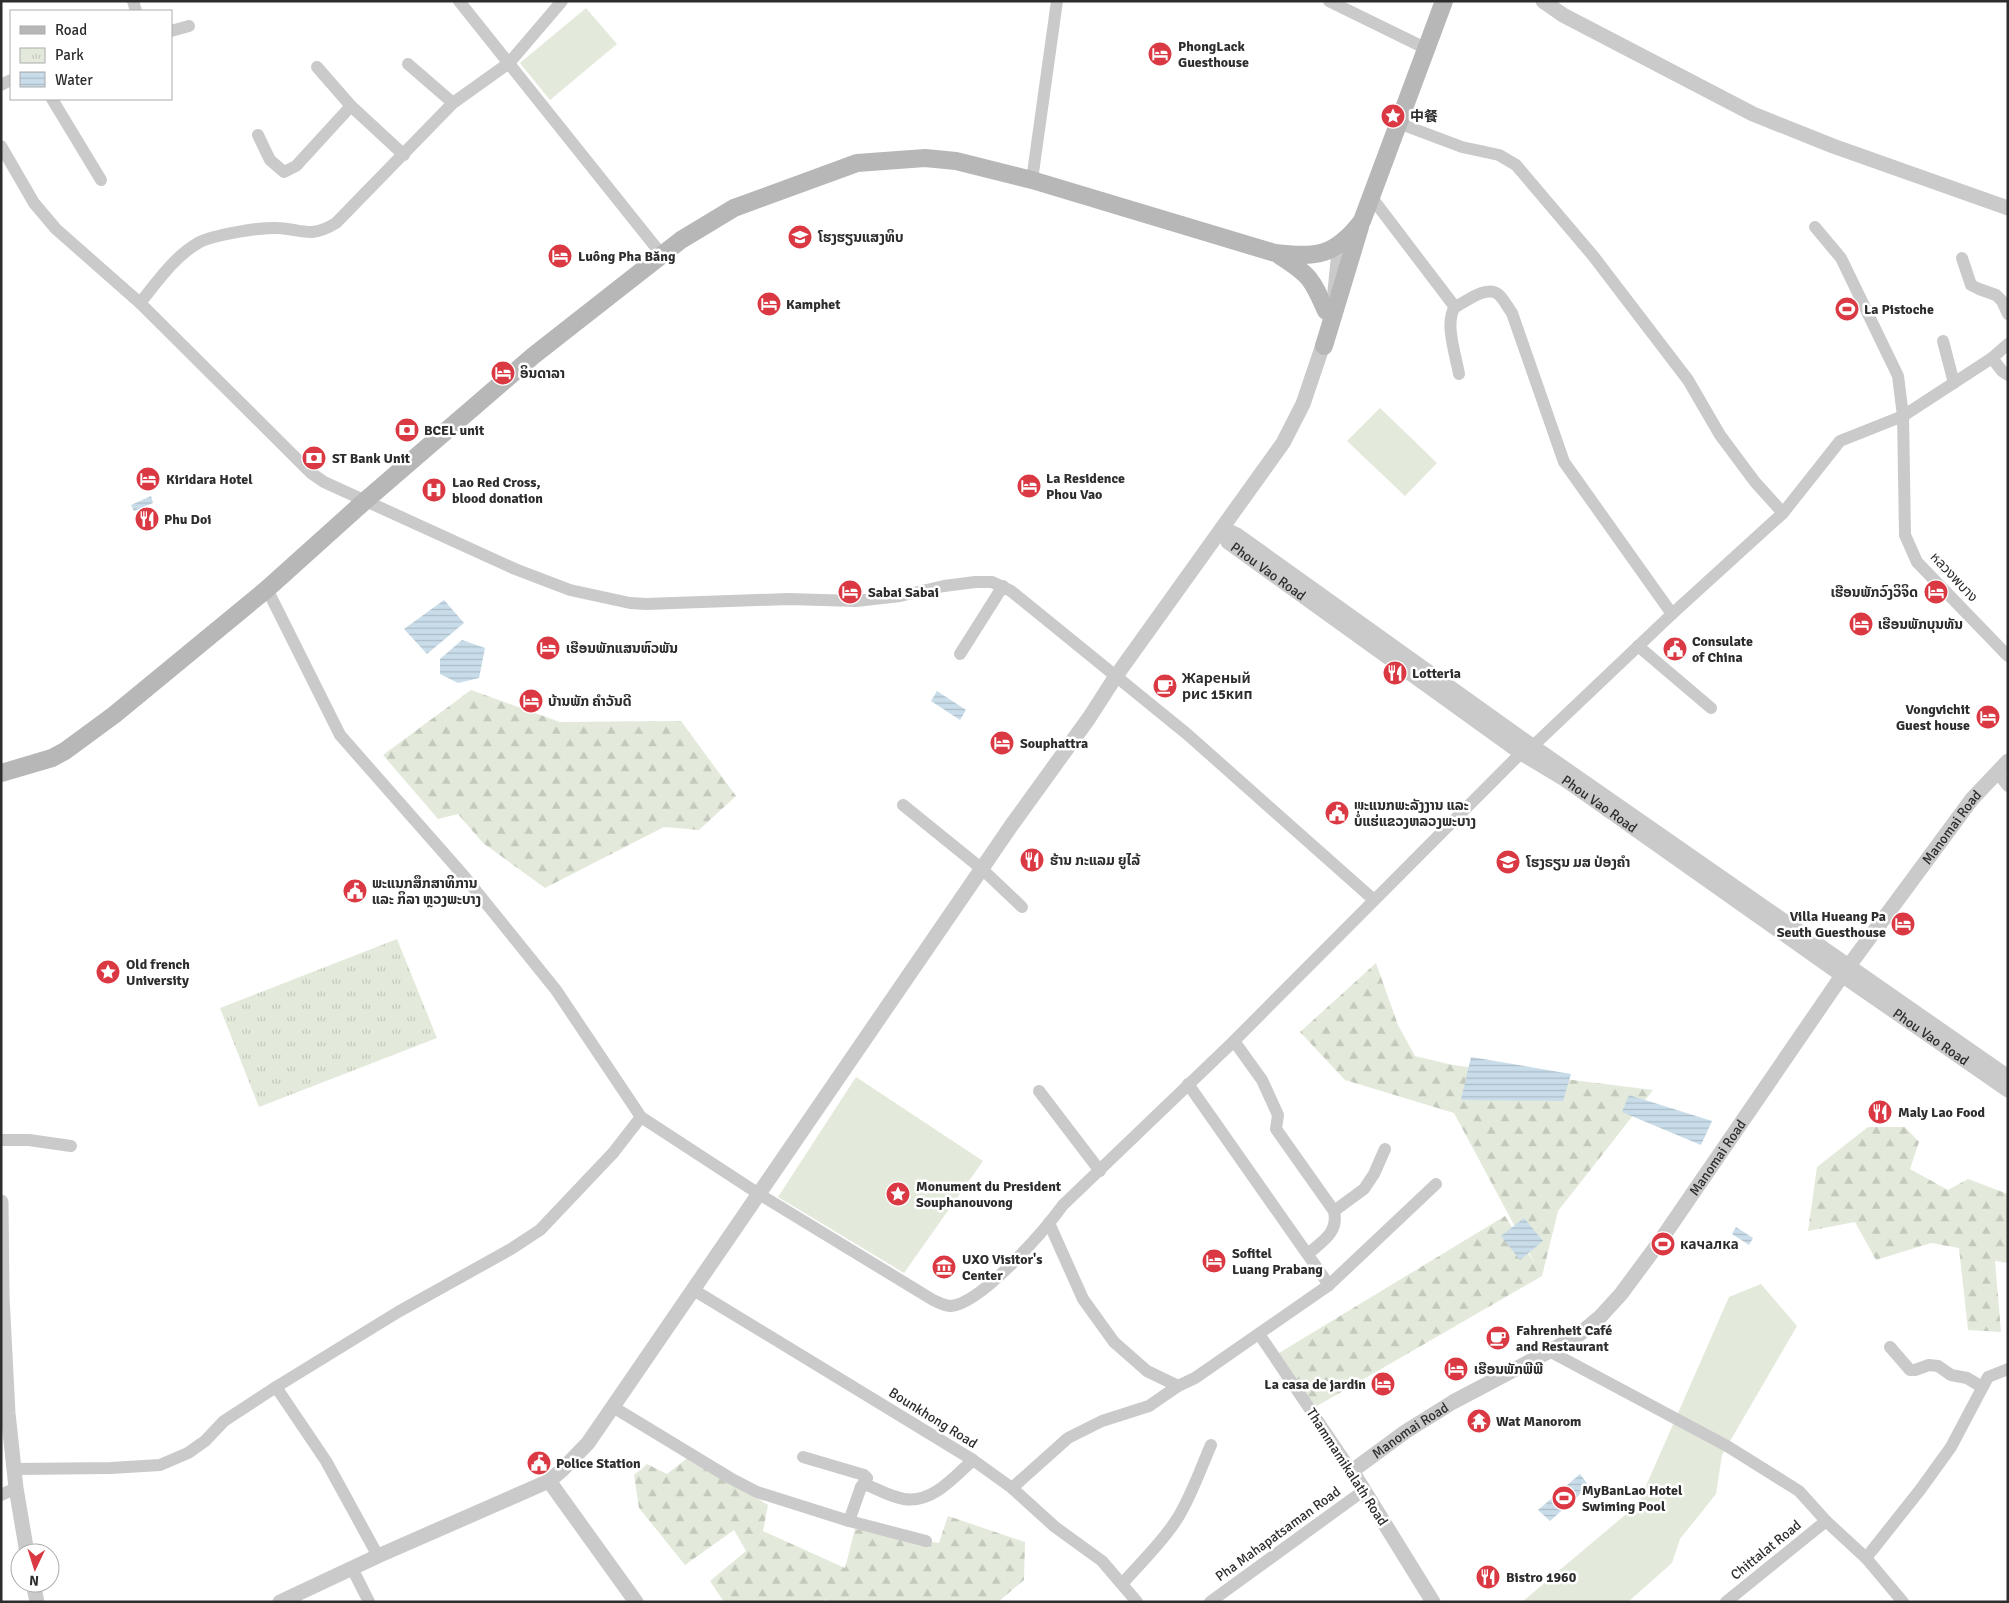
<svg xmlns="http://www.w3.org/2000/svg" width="2009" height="1603" font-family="Signika,'Noto Sans SC','Noto Sans Lao','Noto Sans Thai',sans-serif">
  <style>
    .green { fill: #e3eadb }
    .forest { fill: url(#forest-firs) }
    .park { fill: url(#park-tufts) }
    .water { fill: url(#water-rules) }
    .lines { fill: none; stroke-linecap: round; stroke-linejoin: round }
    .minor { stroke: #cacaca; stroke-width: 12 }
    .tertiary { stroke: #cacaca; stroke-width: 15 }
    .secondary { stroke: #b7b7b7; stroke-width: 18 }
    .labels { text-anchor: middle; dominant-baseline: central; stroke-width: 5; stroke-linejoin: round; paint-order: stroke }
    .poi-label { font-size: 14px; font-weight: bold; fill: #2d2d2d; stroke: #fff; text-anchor: start }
    .street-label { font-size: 14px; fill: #2d2d2d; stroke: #fff }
  </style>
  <defs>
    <pattern id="forest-firs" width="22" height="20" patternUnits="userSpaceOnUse" patternTransform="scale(1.25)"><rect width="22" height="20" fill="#e3eadb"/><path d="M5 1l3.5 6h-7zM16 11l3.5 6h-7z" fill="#c3c9bc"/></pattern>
    <pattern id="park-tufts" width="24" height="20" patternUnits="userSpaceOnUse" patternTransform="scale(1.25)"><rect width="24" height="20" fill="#e3eadb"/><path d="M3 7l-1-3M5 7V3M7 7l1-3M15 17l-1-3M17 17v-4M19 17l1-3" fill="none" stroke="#c3c9bc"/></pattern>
    <pattern id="water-rules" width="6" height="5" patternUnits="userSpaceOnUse" patternTransform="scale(1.25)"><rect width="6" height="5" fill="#c8dce9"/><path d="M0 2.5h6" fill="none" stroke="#acbdc8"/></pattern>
  </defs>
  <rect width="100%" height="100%" fill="#fff"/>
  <g class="green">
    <path d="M586 8 617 44 550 100 520 63Z"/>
    <path d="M1380 408 1437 463 1405 496 1347 441Z"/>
    <path d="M856 1077 983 1161 904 1273 778 1197Z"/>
    <path d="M1761 1284 1797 1326 1722 1455 1716 1494 1680 1539 1672 1563 1628 1602H1522L1638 1504 1729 1297Z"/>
  </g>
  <g class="forest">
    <path d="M471 690 560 722 681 721 736 796 699 830 664 827 545 888 483 843 458 814 438 819 383 755Z"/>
    <path d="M1376 963 1398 1025 1415 1056 1453 1065 1653 1090 1558 1211 1542 1276 1310 1410 1274 1356 1505 1216 1535 1264 1454 1113 1345 1080 1300 1032Z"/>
    <path d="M1868 1127H1905L1919 1142 1910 1169 1948 1190 1968 1179 2008 1194V1263L1995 1261 2001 1332 1968 1330 1959 1248 1931 1243 1876 1260 1855 1222 1808 1231 1817 1167Z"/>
    <path d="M690 1456 768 1505 763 1531 845 1568 855 1529 939 1543 948 1516 1025 1542 1024 1580 998 1602H828L826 1599 823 1602H724L710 1581 746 1551 734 1530 685 1565 639 1508 634 1475 647 1464 667 1474Z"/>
  </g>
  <path class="park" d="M397 939 437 1038 259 1107 220 1008Z"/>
  <g class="water">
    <path d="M151 496 153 503 134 511 131 505Z"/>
    <path d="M444 600 464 623 427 654 404 629Z"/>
    <path d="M462 640 485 648 479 678 458 683 440 674V659Z"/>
    <path d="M937 691 966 710 960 720 931 701Z"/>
    <path d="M1471 1057 1571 1074 1563 1101 1461 1100Z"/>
    <path d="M1629 1095 1712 1121 1701 1145 1622 1112Z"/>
    <path d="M1524 1218 1543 1241 1520 1260 1501 1236Z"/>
    <path d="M1736 1227 1753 1238 1749 1245 1732 1234Z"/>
    <path d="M1580 1474 1589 1486 1550 1521 1538 1510Z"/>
  </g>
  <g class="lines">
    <g class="minor">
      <path d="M133 1 136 11"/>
      <path d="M459 1 662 255"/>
      <path d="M1329 1 1427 49"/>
      <path d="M171 31 189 26"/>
      <path d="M408 64 453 103"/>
      <path d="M317 67 351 106 404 155"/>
      <path d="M1 85 11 80"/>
      <path d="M52 99 101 180"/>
      <path d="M1398 123 1462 147 1499 155 1516 165 1594 257 1688 380 1720 435 1755 482 1783 513"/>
      <path d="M258 135 270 160 284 172 296 166 351 106"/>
      <path d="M1 146 34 203 56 229 140 303 311 473 324 482 515 569 570 590 630 603 646 604 788 599 856 601 900 596 944 586 975 582H992L1011 591 1187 734 1374 900"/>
      <path d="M1032 180 1057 1"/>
      <path d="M1372 198 1455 307C1444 322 1456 356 1459 374"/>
      <path d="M1815 227 1841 258 1898 376 1903 416 1905 535 1917 562 2008 656"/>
      <path d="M1962 258 1971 285 1979 289 1996 295 2002 301 2008 314"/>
      <path d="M140 303C157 282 174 257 198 243 212 235 261 227 277 228 303 229 310 239 336 223L453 103 509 63 562 1"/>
      <path d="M1455 307C1466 302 1486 285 1498 294 1504 299 1508 308 1512 313L1564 462 1672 614"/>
      <path d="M1943 341 1954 383"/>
      <path d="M1992 358 2002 371 2008 375"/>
      <path d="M267 589 340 735 464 876 556 990 641 1117 759 1194 933 1300C938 1302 945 1306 951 1306 982 1303 1044 1231 1063 1205L1234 1041 1521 753 1533 746 1672 614 1783 513 1840 441 1903 416 1992 358 2008 344"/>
      <path d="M1638 646 1711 708"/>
      <path d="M960 654 1003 586"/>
      <path d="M1997 772 2008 786"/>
      <path d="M903 805 982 869 1022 907"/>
      <path d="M1234 1041 1262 1080 1278 1115 1276 1129 1334 1211C1339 1233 1322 1241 1308 1254"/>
      <path d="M1188 1084 1329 1285"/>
      <path d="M1039 1091 1100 1171"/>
      <path d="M1 1140H29L71 1146"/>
      <path d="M1334 1211 1364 1189 1374 1174 1385 1149"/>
      <path d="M1049 1223 1083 1299 1114 1342 1147 1371 1178 1386"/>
      <path d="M692 1289 973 1460 1012 1488 1055 1527 1102 1561 1137 1602"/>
      <path d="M1259 1334 1352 1471"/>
      <path d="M1890 1347 1910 1370H1915L1929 1365 1938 1366 1951 1375 1967 1378 1982 1387"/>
      <path d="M1551 1352 1727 1446 1799 1491 1826 1521 1866 1558 1903 1602"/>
      <path d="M276 1387 398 1312 511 1249 540 1230 613 1153 641 1117"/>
      <path d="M613 1407 730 1478 757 1492 849 1521 926 1541"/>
      <path d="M803 1457 864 1475 867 1478 861 1487 849 1521"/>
      <path d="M14 1469 111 1468 160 1465 188 1453 205 1441 224 1421 276 1387 326 1461 378 1556"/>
      <path d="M861 1487 867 1485C879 1490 891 1497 904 1499 932 1504 954 1477 973 1460"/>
      <path d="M1012 1488 1068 1438 1102 1421 1149 1406 1178 1386 1195 1378 1329 1285 1436 1184"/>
      <path d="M1 1495 16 1488"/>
      <path d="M1866 1558 1920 1490 1951 1447 1988 1377 2008 1369"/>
      <path d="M352 1568 369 1602"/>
      <path d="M1122 1584C1140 1563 1162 1543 1177 1519 1191 1497 1200 1470 1211 1445"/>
      <path d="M1210 1602 1363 1491"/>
      <path d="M1726 1602 1826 1521"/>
    </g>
    <g class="tertiary">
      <path d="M1543 1 1563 15 1753 114 1833 146 2008 208"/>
      <path d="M1335 291 1338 261 1337 247"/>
      <path id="s1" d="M2008 1077 1525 741 1237 535 1222 528 1228 542 1521 753 1566 780 1842 975 2008 1090"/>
      <path d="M1 1202 2 1297 8 1413 16 1488 27 1553"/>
      <path d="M549 1481 636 1602"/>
      <path d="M33 1583 37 1602"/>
      <path d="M280 1602 378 1556 549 1481 562 1470 588 1443 1011 826 1089 718 1116 676 1283 443 1303 404 1326 336"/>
      <path id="s2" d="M1433 1602 1352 1471 1405 1432 1453 1402 1576 1337 1600 1317 1621 1294 1658 1244 1848 967 1972 799 2008 761"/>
    </g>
    <g class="secondary">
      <path d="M1280 256C1310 275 1312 279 1326 311"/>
      <path d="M1324 346 1360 227"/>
      <path d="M1 773 52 758 65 751 114 715 267 589 366 500 533 356 681 240 734 208 857 163 925 158 956 161 1032 180 1275 253C1317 258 1335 256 1362 221L1444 1"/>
    </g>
  </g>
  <defs>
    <symbol id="hotel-disc" viewBox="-11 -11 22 22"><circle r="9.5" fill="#da3943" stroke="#fff"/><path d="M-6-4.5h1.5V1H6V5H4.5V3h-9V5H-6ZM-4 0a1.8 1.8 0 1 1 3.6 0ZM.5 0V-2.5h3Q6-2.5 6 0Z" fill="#fff"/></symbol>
    <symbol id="sight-disc" viewBox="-11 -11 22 22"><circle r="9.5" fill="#da3943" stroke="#fff"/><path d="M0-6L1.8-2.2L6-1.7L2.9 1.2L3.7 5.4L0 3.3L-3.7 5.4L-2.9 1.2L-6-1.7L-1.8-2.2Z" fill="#fff"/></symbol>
    <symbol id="school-disc" viewBox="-11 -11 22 22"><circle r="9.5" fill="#da3943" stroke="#fff"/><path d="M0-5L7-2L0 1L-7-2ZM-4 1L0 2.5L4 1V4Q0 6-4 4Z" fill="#fff"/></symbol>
    <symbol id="stadium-disc" viewBox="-11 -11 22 22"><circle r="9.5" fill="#da3943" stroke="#fff"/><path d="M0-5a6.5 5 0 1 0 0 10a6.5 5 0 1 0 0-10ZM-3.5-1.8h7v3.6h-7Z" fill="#fff"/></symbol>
    <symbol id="bank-disc" viewBox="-11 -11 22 22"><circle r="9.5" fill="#da3943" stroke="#fff"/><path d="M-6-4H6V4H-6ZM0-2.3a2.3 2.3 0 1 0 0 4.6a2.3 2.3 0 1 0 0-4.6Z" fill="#fff"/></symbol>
    <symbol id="hospital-disc" viewBox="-11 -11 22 22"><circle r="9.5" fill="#da3943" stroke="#fff"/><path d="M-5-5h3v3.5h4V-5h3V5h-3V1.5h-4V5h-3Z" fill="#fff"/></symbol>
    <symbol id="restaurant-disc" viewBox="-11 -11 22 22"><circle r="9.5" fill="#da3943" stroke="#fff"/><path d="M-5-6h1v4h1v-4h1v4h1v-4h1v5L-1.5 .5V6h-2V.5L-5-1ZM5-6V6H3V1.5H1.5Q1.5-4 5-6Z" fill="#fff"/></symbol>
    <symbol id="civic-disc" viewBox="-11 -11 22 22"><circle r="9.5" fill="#da3943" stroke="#fff"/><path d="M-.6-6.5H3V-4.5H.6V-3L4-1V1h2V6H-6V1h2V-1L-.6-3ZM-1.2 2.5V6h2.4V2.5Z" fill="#fff"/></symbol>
    <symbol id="cafe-disc" viewBox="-11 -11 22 22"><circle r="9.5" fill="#da3943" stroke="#fff"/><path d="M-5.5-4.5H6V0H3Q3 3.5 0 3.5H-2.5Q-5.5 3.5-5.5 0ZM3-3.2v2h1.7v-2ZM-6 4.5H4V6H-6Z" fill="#fff"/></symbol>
    <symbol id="museum-disc" viewBox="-11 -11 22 22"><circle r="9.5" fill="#da3943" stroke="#fff"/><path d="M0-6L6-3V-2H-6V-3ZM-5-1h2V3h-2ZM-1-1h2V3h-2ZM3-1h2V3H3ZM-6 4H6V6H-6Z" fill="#fff"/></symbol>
    <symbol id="temple-disc" viewBox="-11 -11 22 22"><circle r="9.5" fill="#da3943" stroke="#fff"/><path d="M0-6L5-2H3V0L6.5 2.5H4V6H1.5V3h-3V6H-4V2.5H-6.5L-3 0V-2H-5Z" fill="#fff"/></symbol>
  </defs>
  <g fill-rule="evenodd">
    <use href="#hotel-disc" x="1146" y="40" width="28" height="28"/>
    <use href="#sight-disc" x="1379" y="102" width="28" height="28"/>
    <use href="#school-disc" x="786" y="223" width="28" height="28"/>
    <use href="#hotel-disc" x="546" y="242" width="28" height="28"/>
    <use href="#hotel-disc" x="755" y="290" width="28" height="28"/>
    <use href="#stadium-disc" x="1833" y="295" width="28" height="28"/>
    <use href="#hotel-disc" x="489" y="359" width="28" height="28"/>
    <use href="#bank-disc" x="393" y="416" width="28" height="28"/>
    <use href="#bank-disc" x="300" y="444" width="28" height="28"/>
    <use href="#hotel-disc" x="134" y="465" width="28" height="28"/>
    <use href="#hotel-disc" x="1015" y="472" width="28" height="28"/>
    <use href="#hospital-disc" x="420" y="476" width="28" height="28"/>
    <use href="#restaurant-disc" x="133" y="505" width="28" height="28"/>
    <use href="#hotel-disc" x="836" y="578" width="28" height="28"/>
    <use href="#hotel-disc" x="1922" y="578" width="28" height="28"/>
    <use href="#hotel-disc" x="1847" y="610" width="28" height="28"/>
    <use href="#hotel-disc" x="534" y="634" width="28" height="28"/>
    <use href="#civic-disc" x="1661" y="635" width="28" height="28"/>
    <use href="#restaurant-disc" x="1381" y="659" width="28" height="28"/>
    <use href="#cafe-disc" x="1151" y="672" width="28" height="28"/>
    <use href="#hotel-disc" x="517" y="687" width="28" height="28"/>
    <use href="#hotel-disc" x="1974" y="703" width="28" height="28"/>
    <use href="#hotel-disc" x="988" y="729" width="28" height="28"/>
    <use href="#civic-disc" x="1323" y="799" width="28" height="28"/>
    <use href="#restaurant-disc" x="1018" y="846" width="28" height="28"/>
    <use href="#school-disc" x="1494" y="848" width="28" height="28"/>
    <use href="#civic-disc" x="341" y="877" width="28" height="28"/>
    <use href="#hotel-disc" x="1889" y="910" width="28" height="28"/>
    <use href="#sight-disc" x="94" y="958" width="28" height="28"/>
    <use href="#restaurant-disc" x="1866" y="1098" width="28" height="28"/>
    <use href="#sight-disc" x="884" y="1180" width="28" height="28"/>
    <use href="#stadium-disc" x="1649" y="1230" width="28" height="28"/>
    <use href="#hotel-disc" x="1200" y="1247" width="28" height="28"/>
    <use href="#museum-disc" x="930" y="1253" width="28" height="28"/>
    <use href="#cafe-disc" x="1484" y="1324" width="28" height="28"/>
    <use href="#hotel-disc" x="1442" y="1355" width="28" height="28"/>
    <use href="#hotel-disc" x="1369" y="1370" width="28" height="28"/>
    <use href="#temple-disc" x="1465" y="1407" width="28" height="28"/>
    <use href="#civic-disc" x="525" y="1449" width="28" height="28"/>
    <use href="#stadium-disc" x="1550" y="1484" width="28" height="28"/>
    <use href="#restaurant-disc" x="1474" y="1563" width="28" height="28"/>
  </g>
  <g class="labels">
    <g class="poi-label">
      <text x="1178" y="46">PhongLack<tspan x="1178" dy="16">Guesthouse</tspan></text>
      <text x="1410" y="116">中餐</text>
      <text x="818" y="237">ໂຮງຮຽນແສງທິບ</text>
      <text x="578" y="256">Luông Pha Băng</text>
      <text x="786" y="304">Kamphet</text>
      <text x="1864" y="309">La Pistoche</text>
      <text x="520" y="373">ອິນດາລາ</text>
      <text x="424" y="430">BCEL unit</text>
      <text x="332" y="458">ST Bank Unit</text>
      <text x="1046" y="478">La Residence<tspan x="1046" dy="16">Phou Vao</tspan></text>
      <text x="166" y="479">Kiridara Hotel</text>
      <text x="452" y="482">Lao Red Cross,<tspan x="452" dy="16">blood donation</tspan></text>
      <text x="164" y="519">Phu Doi</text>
      <text x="868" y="592">Sabai Sabai</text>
      <text x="1918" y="592" text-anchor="end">ເຮືອນພັກວົງວິຈິດ</text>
      <text x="1878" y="624">ເຮືອນພັກບຸນທັນ</text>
      <text x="1692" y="641">Consulate<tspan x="1692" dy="16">of China</tspan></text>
      <text x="566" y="648">ເຮືອນພັກແສນຫົວພັນ</text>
      <text x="1412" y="673">Lotteria</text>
      <text x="1182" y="678">Жареный<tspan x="1182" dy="16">рис 15кип</tspan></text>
      <text x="548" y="701">ບ້ານພັກ ຄໍາວັນດີ</text>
      <text x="1970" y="709" text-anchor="end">Vongvichit<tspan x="1970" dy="16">Guest house</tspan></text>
      <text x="1020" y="743">Souphattra</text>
      <text x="1354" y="805">ພະແນກພະລັງງານ ແລະ<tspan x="1354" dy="16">ບໍ່ແຮ່ແຂວງຫລວງພະບາງ</tspan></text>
      <text x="1050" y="860">ຮ້ານ ກະແລມ ຍູໄລ້</text>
      <text x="1526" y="862">ໂຮງຣຽນ ມສ ປ່ອງຄຳ</text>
      <text x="372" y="883">ພະແນກສຶກສາທິການ<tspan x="372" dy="16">ແລະ ກິລາ ຫຼວງພະບາງ</tspan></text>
      <text x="1886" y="916" text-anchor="end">Villa Hueang Pa<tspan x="1886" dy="16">Seuth Guesthouse</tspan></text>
      <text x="126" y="964">Old french<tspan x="126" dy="16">University</tspan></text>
      <text x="1898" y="1112">Maly Lao Food</text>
      <text x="916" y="1186">Monument du President<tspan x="916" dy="16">Souphanouvong</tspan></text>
      <text x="1680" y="1244">качалка</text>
      <text x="1232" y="1253">Sofitel<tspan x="1232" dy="16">Luang Prabang</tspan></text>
      <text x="962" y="1259">UXO Visitor's<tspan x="962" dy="16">Center</tspan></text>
      <text x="1516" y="1330">Fahrenheit Café<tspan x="1516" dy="16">and Restaurant</tspan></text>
      <text x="1474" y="1369">ເຮືອນພັກພີພີ</text>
      <text x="1366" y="1384" text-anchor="end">La casa de jardin</text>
      <text x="1496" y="1421">Wat Manorom</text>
      <text x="556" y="1463">Police Station</text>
      <text x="1582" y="1490">MyBanLao Hotel<tspan x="1582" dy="16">Swiming Pool</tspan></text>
      <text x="1506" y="1577">Bistro 1960</text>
    </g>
    <g class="street-label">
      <text stroke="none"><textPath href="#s1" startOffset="1024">Phou Vao Road</textPath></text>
      <text transform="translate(1954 577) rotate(47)">หลวงพบาง</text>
      <text stroke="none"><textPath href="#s1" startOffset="1429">Phou Vao Road</textPath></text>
      <text stroke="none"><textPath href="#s2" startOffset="1050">Manomai Road</textPath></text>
      <text stroke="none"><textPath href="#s1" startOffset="1834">Phou Vao Road</textPath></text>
      <text stroke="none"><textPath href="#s2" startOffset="645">Manomai Road</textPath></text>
      <text transform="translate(933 1418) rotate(32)">Bounkhong Road</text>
      <text stroke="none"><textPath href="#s2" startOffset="225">Manomai Road</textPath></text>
      <text transform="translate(1347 1467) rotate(57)">Thammamikalath Road</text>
      <text transform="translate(1278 1534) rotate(-36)">Pha Mahapatsaman Road</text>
      <text transform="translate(1766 1550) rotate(-39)">Chittalat Road</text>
    </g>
  </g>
  <rect width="2009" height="1603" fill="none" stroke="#2d2d2d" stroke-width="5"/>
  <rect x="10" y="10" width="162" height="90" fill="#ffffff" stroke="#ababab"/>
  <rect x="20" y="26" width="25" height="8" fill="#b7b7b7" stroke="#ababab"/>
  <text x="55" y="35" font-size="15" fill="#2d2d2d">Road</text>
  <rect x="20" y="48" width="25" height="15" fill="url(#park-tufts)" stroke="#ababab"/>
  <text x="55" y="60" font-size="15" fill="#2d2d2d">Park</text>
  <rect x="20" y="72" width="25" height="15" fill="url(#water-rules)" stroke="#ababab"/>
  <text x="55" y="85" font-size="15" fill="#2d2d2d">Water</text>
  <g transform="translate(35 1568) rotate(184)"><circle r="24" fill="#ffffff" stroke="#ababab"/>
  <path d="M0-4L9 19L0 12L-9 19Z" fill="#da3943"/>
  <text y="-8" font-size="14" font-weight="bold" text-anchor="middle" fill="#2d2d2d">N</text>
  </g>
</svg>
